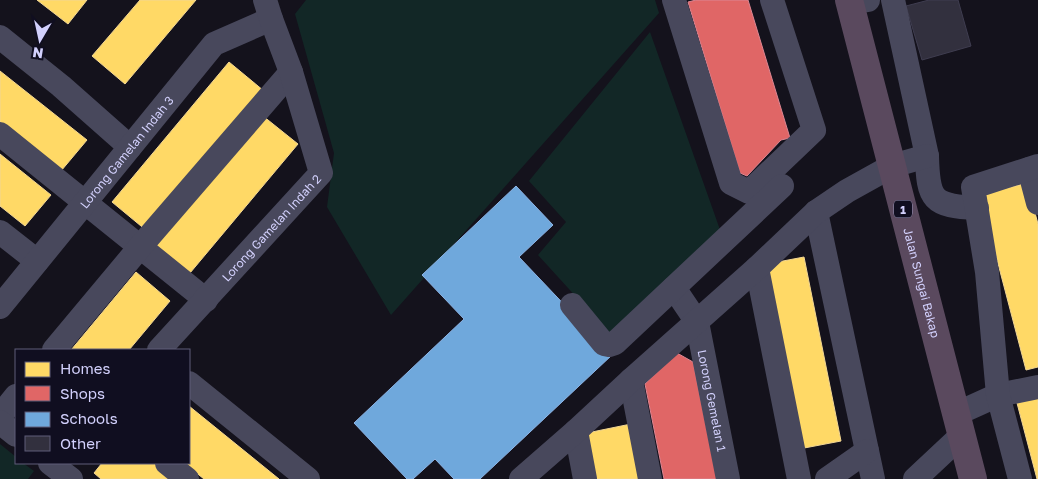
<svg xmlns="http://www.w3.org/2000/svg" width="1038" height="479" font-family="'Golos Text',sans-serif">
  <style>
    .green { fill: #122726 }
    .homes { fill: #ffd966; stroke: #f2d693 }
    .shops { fill: #e06666; stroke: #dc8693 }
    .schools { fill: #6fa8dc; stroke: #8db4e6 }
    .building { fill: #32303e; stroke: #3f3d50 }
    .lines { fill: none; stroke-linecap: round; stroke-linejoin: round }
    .minor { stroke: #48485c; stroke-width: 24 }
    .highway { stroke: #5a495e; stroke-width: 28 }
    .labels { text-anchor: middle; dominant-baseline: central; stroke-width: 5; stroke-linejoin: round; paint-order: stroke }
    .shield { fill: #100e20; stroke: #9896ba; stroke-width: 1 }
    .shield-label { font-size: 11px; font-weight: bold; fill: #d2d0fc }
    .street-label { font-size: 12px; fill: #d2d0fc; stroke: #100e20 }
  </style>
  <rect width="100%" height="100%" fill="#14121c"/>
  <g class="green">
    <path d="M306 0H655L659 13 391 315 327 207 334 153 295 14Z"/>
    <path d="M650 32 724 241 620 345 538 255 566 222 529 181Z"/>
    <path d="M0 444 16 457V463H23L34 471 28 479H0Z"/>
  </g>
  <g class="homes">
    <path d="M37 0H87L68 24Z"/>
    <path d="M140 0H196L125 84 92 56Z"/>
    <path d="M229 62 264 91 147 231 112 202Z"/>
    <path d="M0 71 87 140 61 171 0 123Z"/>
    <path d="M263 116 298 144 190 273 156 245Z"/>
    <path d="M0 154 51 195 25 226 0 206Z"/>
    <path d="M1027 183 1038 224V367L1026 370 980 195Z"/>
    <path d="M804 257 841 441 799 449 762 265Z"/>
    <path d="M136 272 170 301 129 350H71Z"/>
    <path d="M1038 398V479H1037L1017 403Z"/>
    <path d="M189 406 279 479H204L184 463H189Z"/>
    <path d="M631 424 642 479H596L587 433Z"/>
    <path d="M102 463H157L176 479H101L94 473Z"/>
  </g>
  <g class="shops">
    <path d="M696 0H748L790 138 781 140 747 176 740 173 688 2Z"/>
    <path d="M677 353 693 362 717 479H664L645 384Z"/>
  </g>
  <path class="schools" d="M516 186 553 225 519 257 612 355 480 479H454L435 459 413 479H407L354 423 464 319 422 275Z"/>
  <path class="building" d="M929 0H958L971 46 922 60 906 6Z"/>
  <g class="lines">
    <g class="minor">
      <path d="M674 0 731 183 749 192 814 130 772 0"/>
      <path d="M893 0 927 156C928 200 932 206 977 208"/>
      <path d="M850 3 868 0"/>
      <path d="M0 37 61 86 130 147"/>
      <path d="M0 134 206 300"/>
      <path d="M1029 169 1038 203"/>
      <path d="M816 212 873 479"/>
      <path d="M0 232 37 261"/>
      <path d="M757 268 799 479"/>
      <path id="s1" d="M674 288 697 322 728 479"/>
      <path d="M572 305 604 344 609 345 615 343 782 186"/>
      <path id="s2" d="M0 307 214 44 271 19"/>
      <path d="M54 350 140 247 291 72"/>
      <path id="s3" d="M159 350 321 173 291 72 271 19 265 0"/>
      <path d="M631 380 650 479"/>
      <path d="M189 383 308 479"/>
      <path d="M956 414 998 395 1038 387"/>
      <path d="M0 416 16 396"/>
      <path d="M0 422 16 435"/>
      <path d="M576 431 585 479"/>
      <path d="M50 463 71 479"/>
      <path d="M167 463 187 479"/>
      <path d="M521 479 576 431 631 380 757 268 816 212 847 191 892 166 927 156"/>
      <path d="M827 479 867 451"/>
      <path d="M915 479 962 435"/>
      <path d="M1020 479 998 395 987 272 973 187 1038 166"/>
    </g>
    <path class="highway" id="s4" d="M849 0 973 479"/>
  </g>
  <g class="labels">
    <rect class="shield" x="894" y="200.5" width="18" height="17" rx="4"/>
    <g class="shield-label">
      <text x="903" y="209">1</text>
    </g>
    <g class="street-label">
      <text stroke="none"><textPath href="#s2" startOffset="200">Lorong Gamelan Indah 3</textPath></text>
      <text stroke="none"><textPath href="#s3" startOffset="166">Lorong Gamelan Indah 2</textPath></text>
      <text stroke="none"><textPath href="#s4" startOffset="292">Jalan Sungai Bakap</textPath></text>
      <text stroke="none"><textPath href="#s1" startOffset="121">Lorong Gemelan 1</textPath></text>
    </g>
  </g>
  <rect x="15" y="349" width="175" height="115" fill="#100e20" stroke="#5e5c78"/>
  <rect x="25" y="362" width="25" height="15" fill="#ffd966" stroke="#5e5c78"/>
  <text x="60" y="374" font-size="15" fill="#d2d0fc">Homes</text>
  <rect x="25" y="386" width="25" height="15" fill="#e06666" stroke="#5e5c78"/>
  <text x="60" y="399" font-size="15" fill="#d2d0fc">Shops</text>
  <rect x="25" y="412" width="25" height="15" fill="#6fa8dc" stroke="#5e5c78"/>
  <text x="60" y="424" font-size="15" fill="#d2d0fc">Schools</text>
  <rect x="25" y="436" width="25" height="15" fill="#32303e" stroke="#5e5c78"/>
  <text x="60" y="449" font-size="15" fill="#d2d0fc">Other</text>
  <g transform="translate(40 40) rotate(189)" stroke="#100e20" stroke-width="4" paint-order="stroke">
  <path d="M0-4L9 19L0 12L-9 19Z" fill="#d2d0fc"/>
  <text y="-8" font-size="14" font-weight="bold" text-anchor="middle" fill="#d2d0fc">N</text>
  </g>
</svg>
